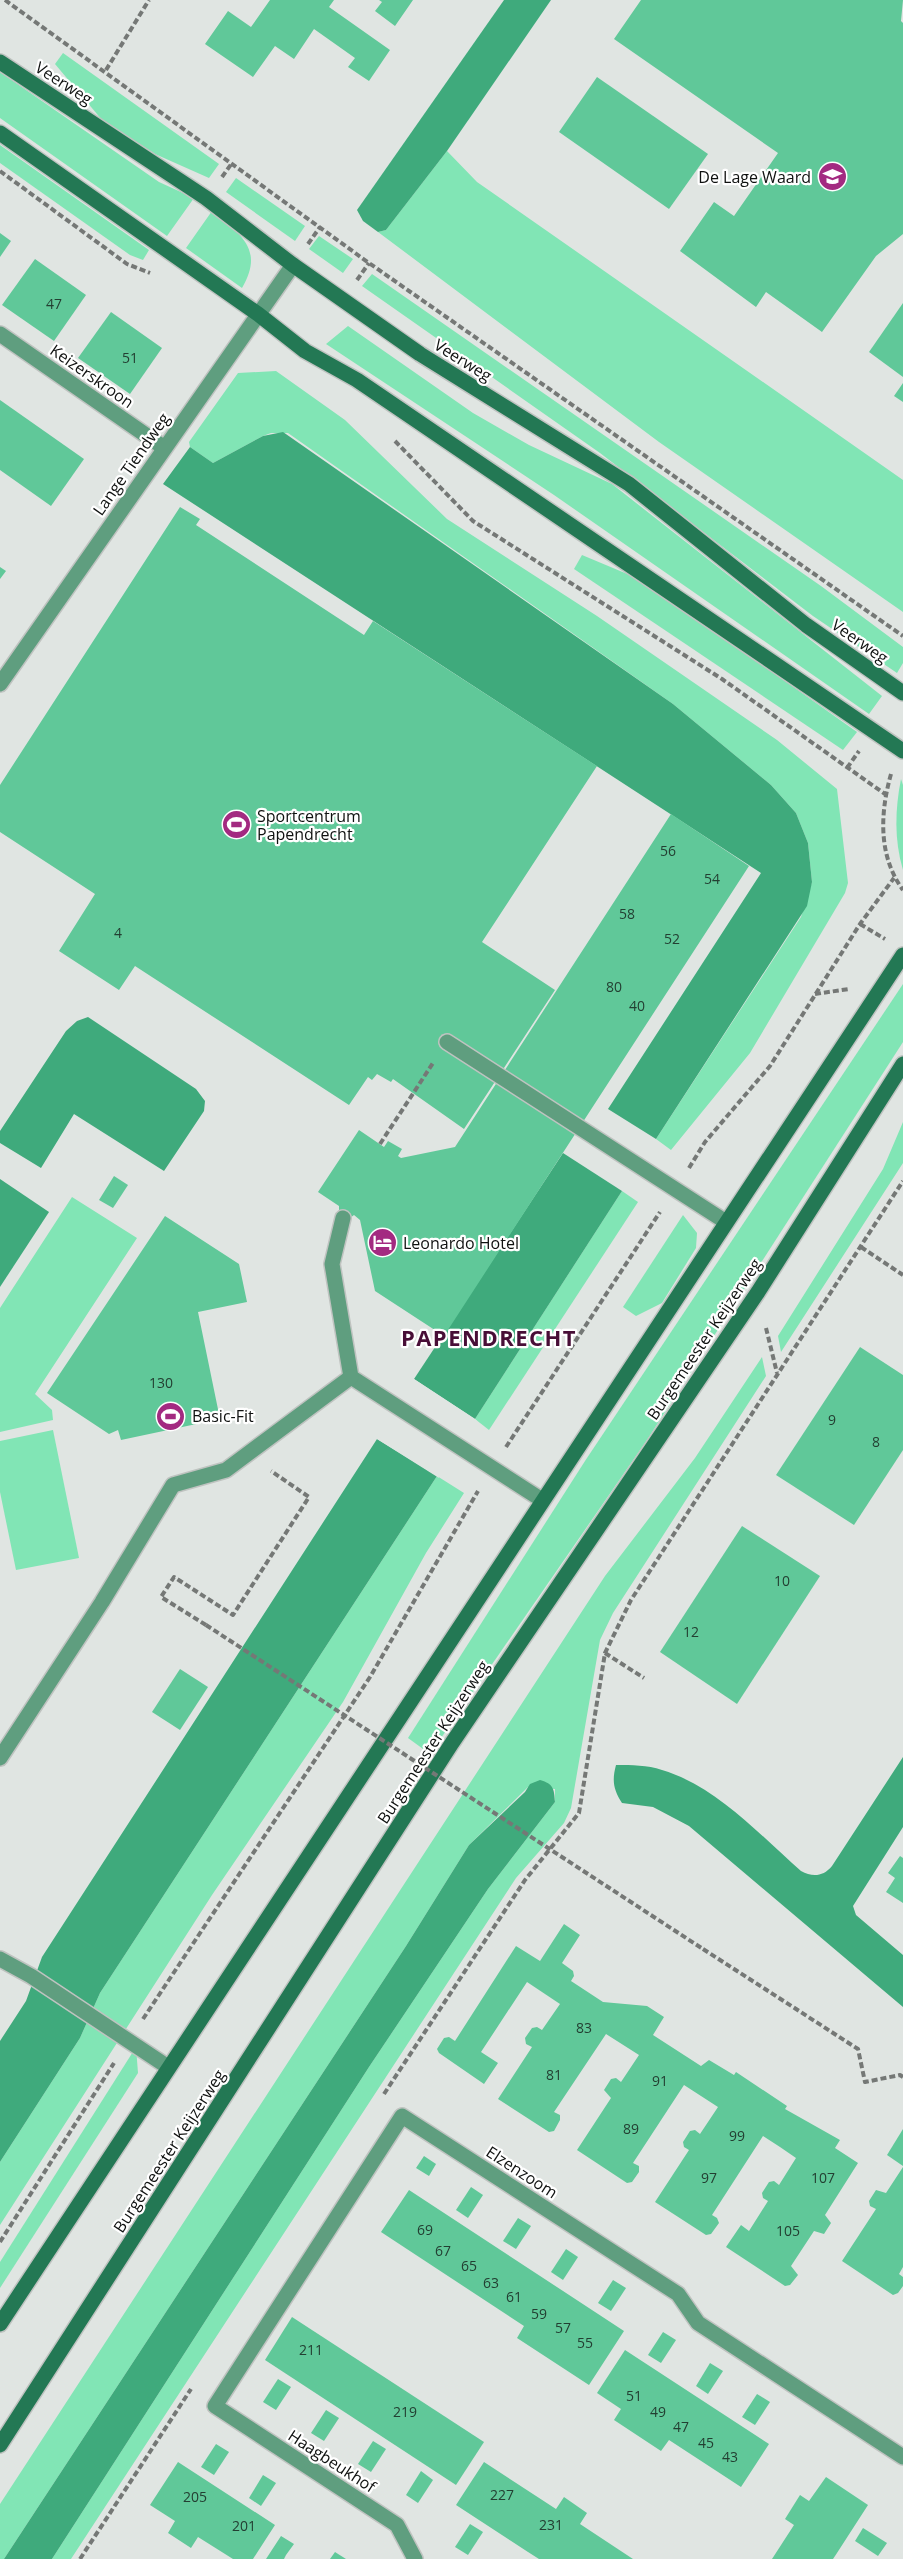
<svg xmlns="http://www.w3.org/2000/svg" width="903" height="2559" font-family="'Open Sans',sans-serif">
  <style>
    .grass { fill: #81e5b5 }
    .water { fill: #3faa7c }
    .pier { fill: #e0e5e2 }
    .building { fill: #60c899 }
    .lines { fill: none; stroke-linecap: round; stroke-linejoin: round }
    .lane-casing { stroke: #bfc3c0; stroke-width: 18 }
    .street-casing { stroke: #bfc3c0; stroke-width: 18 }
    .secondary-casing { stroke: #bfc3c0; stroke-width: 18 }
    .path { stroke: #757876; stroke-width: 4; stroke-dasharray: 6 3; stroke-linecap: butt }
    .lane { stroke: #5f9e7f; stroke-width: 15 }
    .street { stroke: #5f9e7f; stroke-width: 15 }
    .secondary { stroke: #237854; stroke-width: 15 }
    .path-bridge { stroke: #757876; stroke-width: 4; stroke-dasharray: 6 3; stroke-linecap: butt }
    .labels { text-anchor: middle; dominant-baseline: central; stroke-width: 4.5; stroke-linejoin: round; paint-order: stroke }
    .number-label { font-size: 14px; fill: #233f32 }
    .street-label { font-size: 16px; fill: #0f1110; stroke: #fff }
    .poi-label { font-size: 16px; fill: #0f1110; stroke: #fff; text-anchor: start }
    .district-label { font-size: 22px; font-weight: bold; letter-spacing: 1.5px; fill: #480e37; stroke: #fff }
  </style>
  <rect width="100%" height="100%" fill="#e0e5e2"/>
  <g class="grass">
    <path d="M63 53 219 164 209 178 155 154 102 120 55 64Z"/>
    <path d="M0 72 159 182 194 198 167 236 0 118Z"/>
    <path d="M0 145 149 250 143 260 130 255 0 163Z"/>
    <path d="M447 151 477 182 903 480V612L659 442 378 232 386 230Z"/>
    <path d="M236 178 305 226 295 241 226 192Z"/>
    <path d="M212 211C240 234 265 249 242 288L186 248Z"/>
    <path d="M319 236 353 259 343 273 309 249Z"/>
    <path d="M372 274 821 586 903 647V663L897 673 813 616 600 453 362 286Z"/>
    <path d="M348 326 473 413 529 445 612 484 882 696 869 714 554 495 326 344Z"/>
    <path d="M276 371 345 420 447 519 597 616 777 740 837 789 848 883 845 893 750 1053 671 1150 656 1139 801 917 812 882 808 843 796 813 771 785 673 704 288 433H271L263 436 213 463 190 447 189 442 238 373Z"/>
    <path d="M582 555 644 581 857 732 843 750 574 569Z"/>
    <path d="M901 779 903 785V870C894 840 895 809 901 779Z"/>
    <path d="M903 984V1042L647 1440 430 1754 408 1738 585 1461Z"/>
    <path d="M903 1122V1163L781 1352 778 1336 883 1169Z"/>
    <path d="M622 1191 638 1202 489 1430 475 1419Z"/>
    <path d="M72 1197 137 1238 35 1394 52 1410 53 1420 0 1432V1308Z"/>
    <path d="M683 1215 697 1233 696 1248 662 1303 636 1316 623 1307Z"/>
    <path d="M762 1357 766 1376 613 1613 600 1640 571 1808 564 1823 516 1878 71 2559H52L369 2067 488 1889 555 1802V1789L528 1787 469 1845 406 1946 4 2559H0V2504L605 1576 695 1458Z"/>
    <path d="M53 1430 79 1558 16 1570 0 1492V1441Z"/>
    <path d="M437 1476 464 1493 426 1553 343 1702 212 1895 0 2225V2162L80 2038 100 1993Z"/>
    <path d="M136 2047 138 2073 0 2288V2262Z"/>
  </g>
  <g class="water">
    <path d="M504 0H551L447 151 386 230 378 232 363 221 357 210Z"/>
    <path d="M283 432 673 704 771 785 796 813 808 843 812 882 807 906 656 1139 608 1109 761 873 163 484 190 447 213 463 263 436Z"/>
    <path d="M88 1017 196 1089 205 1101 204 1111 164 1171 74 1114 41 1168 0 1143V1131L66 1031 77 1021Z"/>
    <path d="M563 1153 622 1191 475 1419 414 1379Z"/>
    <path d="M0 1179 49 1212 0 1287Z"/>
    <path d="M377 1439 437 1476 100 1993 80 2038 0 2162V2041L26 2001 42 1957Z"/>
    <path d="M903 1757V1827L853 1906 856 1915 903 1955V2007L689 1826 653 1807 622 1803C613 1789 612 1780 616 1765 632 1765 647 1765 662 1770 716 1786 760 1835 801 1871 812 1877 823 1877 832 1866Z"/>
    <path d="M540 1780C554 1784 554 1789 555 1802L488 1889 369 2067 52 2559H4L406 1946 469 1845 525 1792 530 1784Z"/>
  </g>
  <g class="pier">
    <path d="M414 1379 475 1419 477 1421 473 1422 413 1382Z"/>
    <path d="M378 1436 438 1474 439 1478 377 1439Z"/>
  </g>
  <g class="building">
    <path d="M270 0H334L329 7 390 50 369 81 348 67 355 58 314 29 294 59 275 46 253 77 205 44 228 11 251 27Z"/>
    <path d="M379 0H413L395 26 375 11 382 2Z"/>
    <path d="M641 0H903L901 21 903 23V234L876 256 822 332 766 292 756 307 680 251 714 202 734 216 778 153 614 39Z"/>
    <path d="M597 77 708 154 669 209 559 132Z"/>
    <path d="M0 233 11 241 0 257Z"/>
    <path d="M35 259 86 295 54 341 2 305Z"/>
    <path d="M903 303V377L869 352Z"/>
    <path d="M111 312 162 348 130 394 78 358Z"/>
    <path d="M903 383V402L894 396Z"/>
    <path d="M0 400 84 459 51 506 0 470Z"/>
    <path d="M180 507 200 519 196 525 364 635 373 621 597 766 482 942 555 990 464 1129 393 1079 391 1082 377 1074 372 1080 368 1077 349 1105 135 966 119 990 59 951 95 894 0 832V785Z"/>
    <path d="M0 567 6 571 0 579Z"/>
    <path d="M671 814 749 866 444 1336 375 1291 360 1220 354 1215 350 1218 339 1215V1206L318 1192 359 1130 384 1147 388 1141 402 1149 398 1156 401 1158 455 1147Z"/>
    <path d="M114 1176 128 1185 113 1208 99 1200Z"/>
    <path d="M165 1216 239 1264 247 1302 198 1312 220 1419 121 1440 118 1430 109 1434 47 1393Z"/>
    <path d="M860 1347 903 1375V1450L854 1525 776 1475Z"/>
    <path d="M742 1526 820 1576 737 1704 660 1652Z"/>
    <path d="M180 1669 208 1687 180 1730 152 1712Z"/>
    <path d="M900 1856 903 1858V1903L886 1892 895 1878 888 1873Z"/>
    <path d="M564 1924 580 1935 562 1963 573 1971 574 1976 571 1981 603 2002 647 2006 664 2017 653 2035 701 2066 709 2060 734 2075 736 2072 787 2106 785 2109 840 2140 835 2148 858 2163 825 2215 831 2223 824 2234 814 2231 791 2266 798 2275 790 2285 785 2286 726 2247 741 2225 749 2231 768 2201 763 2198 762 2193 769 2182 774 2181 779 2185 796 2158 780 2147 763 2136 712 2215 717 2218 719 2223 711 2234 706 2235 655 2202 689 2150 684 2147 683 2142 690 2131 695 2130 700 2134 718 2107 684 2085 633 2163 639 2166V2172L632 2182 627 2183 577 2150 611 2098 604 2090 611 2079 616 2078 621 2082 639 2055 606 2034 554 2112 560 2115V2120L554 2131 549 2132 498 2099 532 2047 526 2044 525 2038 532 2028 537 2027 542 2030 560 2004 527 1982 481 2052 498 2063 484 2084 439 2053 437 2049 444 2038 449 2037 455 2041 516 1946 540 1961Z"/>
    <path d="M903 2129V2166L887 2155Z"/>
    <path d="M424 2156 436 2164 429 2176 416 2168Z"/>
    <path d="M903 2167V2267L899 2274 903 2277V2286L898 2293 893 2295 842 2261 876 2209 870 2206 869 2201 876 2190 886 2193Z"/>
    <path d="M471 2187 483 2195 468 2218 456 2210Z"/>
    <path d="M409 2190 624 2331 589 2385 517 2338 524 2326 381 2232Z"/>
    <path d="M518 2218 531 2226 516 2249 503 2241Z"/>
    <path d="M566 2249 578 2257 563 2280 551 2272Z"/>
    <path d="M613 2280 626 2288 611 2311 598 2303Z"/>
    <path d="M292 2317 484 2442 456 2485 265 2360Z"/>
    <path d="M663 2332 676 2340 661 2363 648 2355Z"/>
    <path d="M625 2350 769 2444 741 2487 669 2440 661 2451 614 2420 621 2409 597 2393Z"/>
    <path d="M710 2363 723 2371 708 2394 696 2386Z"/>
    <path d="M278 2379 291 2387 276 2410 263 2402Z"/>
    <path d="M757 2394 770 2402 755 2425 742 2417Z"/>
    <path d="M326 2410 339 2418 324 2441 311 2433Z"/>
    <path d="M373 2441 386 2449 371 2472 358 2464Z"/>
    <path d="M216 2444 229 2452 214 2475 201 2467Z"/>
    <path d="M178 2462 275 2525 253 2559H233L198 2537 191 2548 168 2533 175 2521 150 2505Z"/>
    <path d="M484 2462 556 2509 564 2497 587 2513 580 2524 633 2559H539L528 2552 456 2505Z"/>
    <path d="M421 2471 433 2480 418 2503 406 2495Z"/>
    <path d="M263 2475 276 2483 261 2506 249 2498Z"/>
    <path d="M826 2477 868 2505 837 2553 833 2559H772L794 2525 785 2519 800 2495 809 2501Z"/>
    <path d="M470 2524 483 2532 468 2555 455 2547Z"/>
    <path d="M863 2528 887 2543 878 2556 855 2541Z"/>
    <path d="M281 2536 294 2544 286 2555 284 2559H266Z"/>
    <path d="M335 2552 346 2559H330Z"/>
  </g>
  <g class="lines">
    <defs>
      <g id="lane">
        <path d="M447 1042 726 1222"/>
        <path d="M343 1218 332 1264 351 1377 542 1500"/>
        <path d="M0 1758 102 1602 173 1485 226 1470 351 1377"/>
        <path d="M0 1959 31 1976 168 2067"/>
      </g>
      <g id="street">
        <path d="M0 334 163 447"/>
        <path d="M0 684 293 265"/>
        <path d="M415 2559 397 2525 215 2406 402 2116 678 2294 698 2323 903 2457"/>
      </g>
      <g id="secondary">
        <path d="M0 62 206 198 293 265 420 354 629 484 806 625 903 693"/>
        <path d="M0 133 258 314 305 351 357 380 903 751"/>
        <path d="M0 2324 903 955"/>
        <path d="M0 2445 452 1743 758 1292 903 1064"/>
      </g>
    </defs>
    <use href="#lane" class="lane-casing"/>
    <use href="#street" class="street-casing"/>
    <use href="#secondary" class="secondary-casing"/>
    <g class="path">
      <path d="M5 0 369 263 903 636"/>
      <path d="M106 70 149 0"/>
      <path d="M0 171 127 264 150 273"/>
      <path d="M222 177 232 163"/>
      <path d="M308 244 320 227"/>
      <path d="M357 280 369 263"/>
      <path d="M395 441 473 521 722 679 885 794"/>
      <path d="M847 768 859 751"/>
      <path d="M891 774C880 813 878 856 903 890"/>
      <path d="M860 924 885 939"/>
      <path d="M815 994 849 989"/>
      <path d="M380 1144 433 1063"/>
      <path d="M689 1168 705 1142 770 1066 860 924 894 878"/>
      <path d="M861 1247 903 1275"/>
      <path d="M766 1328 777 1373"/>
      <path d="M506 1447 660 1212"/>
      <path d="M206 1625 161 1597 174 1577 233 1615 309 1497 271 1471"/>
      <path d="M605 1653 644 1678"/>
      <path d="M703 1949 858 2049 865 2082 900 2075 903 2077"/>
      <path d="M143 2019 370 1677 478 1491"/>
      <path d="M384 2094 525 1880 579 1813 605 1653 631 1600 903 1181"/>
      <path d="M0 2242 114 2063"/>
      <path d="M80 2559 191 2389"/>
    </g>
    <use href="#lane" class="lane"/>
    <use href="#street" class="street"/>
    <use href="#secondary" class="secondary"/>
    <path class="path-bridge" d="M206 1625 703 1949"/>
  </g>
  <defs>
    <symbol id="school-disc" viewBox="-11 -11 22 22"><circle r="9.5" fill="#a32a81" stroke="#fff"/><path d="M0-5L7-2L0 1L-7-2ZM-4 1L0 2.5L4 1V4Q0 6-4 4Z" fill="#fff"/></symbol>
    <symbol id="stadium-disc" viewBox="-11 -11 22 22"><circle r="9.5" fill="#a32a81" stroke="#fff"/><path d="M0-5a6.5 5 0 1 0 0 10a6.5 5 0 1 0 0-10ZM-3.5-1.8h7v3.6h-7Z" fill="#fff"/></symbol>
    <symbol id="hotel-disc" viewBox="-11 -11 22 22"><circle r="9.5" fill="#a32a81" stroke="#fff"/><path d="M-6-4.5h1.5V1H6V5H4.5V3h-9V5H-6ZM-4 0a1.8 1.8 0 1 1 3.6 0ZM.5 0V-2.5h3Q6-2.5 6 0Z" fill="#fff"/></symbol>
  </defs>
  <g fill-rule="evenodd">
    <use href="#school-disc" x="816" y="160" width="33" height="33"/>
    <use href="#stadium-disc" x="220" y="808" width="33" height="33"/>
    <use href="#hotel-disc" x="366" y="1226" width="33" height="33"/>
    <use href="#stadium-disc" x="154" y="1400" width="33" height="33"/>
  </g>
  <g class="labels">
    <g class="number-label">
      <text x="54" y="303">47</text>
      <text x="130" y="357">51</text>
      <text x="668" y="850">56</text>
      <text x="712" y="878">54</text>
      <text x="627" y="913">58</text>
      <text x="118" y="932">4</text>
      <text x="672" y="938">52</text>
      <text x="614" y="986">80</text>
      <text x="637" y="1005">40</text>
      <text x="161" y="1382">130</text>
      <text x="832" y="1419">9</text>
      <text x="876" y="1441">8</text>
      <text x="782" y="1580">10</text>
      <text x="691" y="1631">12</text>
      <text x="584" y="2027">83</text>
      <text x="554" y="2074">81</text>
      <text x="660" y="2080">91</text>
      <text x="631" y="2128">89</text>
      <text x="737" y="2135">99</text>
      <text x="709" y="2177">97</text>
      <text x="823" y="2177">107</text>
      <text x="425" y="2229">69</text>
      <text x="788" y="2230">105</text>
      <text x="443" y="2250">67</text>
      <text x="469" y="2265">65</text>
      <text x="491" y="2282">63</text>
      <text x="514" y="2296">61</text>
      <text x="539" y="2313">59</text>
      <text x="563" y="2327">57</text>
      <text x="585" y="2342">55</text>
      <text x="311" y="2349">211</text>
      <text x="634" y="2395">51</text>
      <text x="405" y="2411">219</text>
      <text x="658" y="2411">49</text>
      <text x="681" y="2426">47</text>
      <text x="706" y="2442">45</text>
      <text x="730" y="2456">43</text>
      <text x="502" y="2494">227</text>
      <text x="195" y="2496">205</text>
      <text x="551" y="2524">231</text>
      <text x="244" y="2525">201</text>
    </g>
    <g class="street-label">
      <text transform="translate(64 83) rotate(33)">Veerweg</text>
      <text transform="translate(463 360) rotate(32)">Veerweg</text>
      <text transform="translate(92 376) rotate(35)">Keizerskroon</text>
      <text transform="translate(131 464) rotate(-55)">Lange Tiendweg</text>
      <text transform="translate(860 641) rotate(35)">Veerweg</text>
      <text transform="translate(704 1339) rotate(-56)">Burgemeester Keijzerweg</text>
      <text transform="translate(433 1742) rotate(-57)">Burgemeester Keijzerweg</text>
      <text transform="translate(169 2151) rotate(-57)">Burgemeester Keijzerweg</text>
      <text transform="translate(522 2172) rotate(33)">Elzenzoom</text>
      <text transform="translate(332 2461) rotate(33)">Haagbeukhof</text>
    </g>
    <g class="poi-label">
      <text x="811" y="177" text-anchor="end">De Lage Waard</text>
      <text x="257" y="816">Sportcentrum<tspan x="257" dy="18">Papendrecht</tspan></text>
      <text x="403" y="1243">Leonardo Hotel</text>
      <text x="192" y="1416">Basic-Fit</text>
    </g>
    <g class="district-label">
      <text x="489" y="1337">PAPENDRECHT</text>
    </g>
  </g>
</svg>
